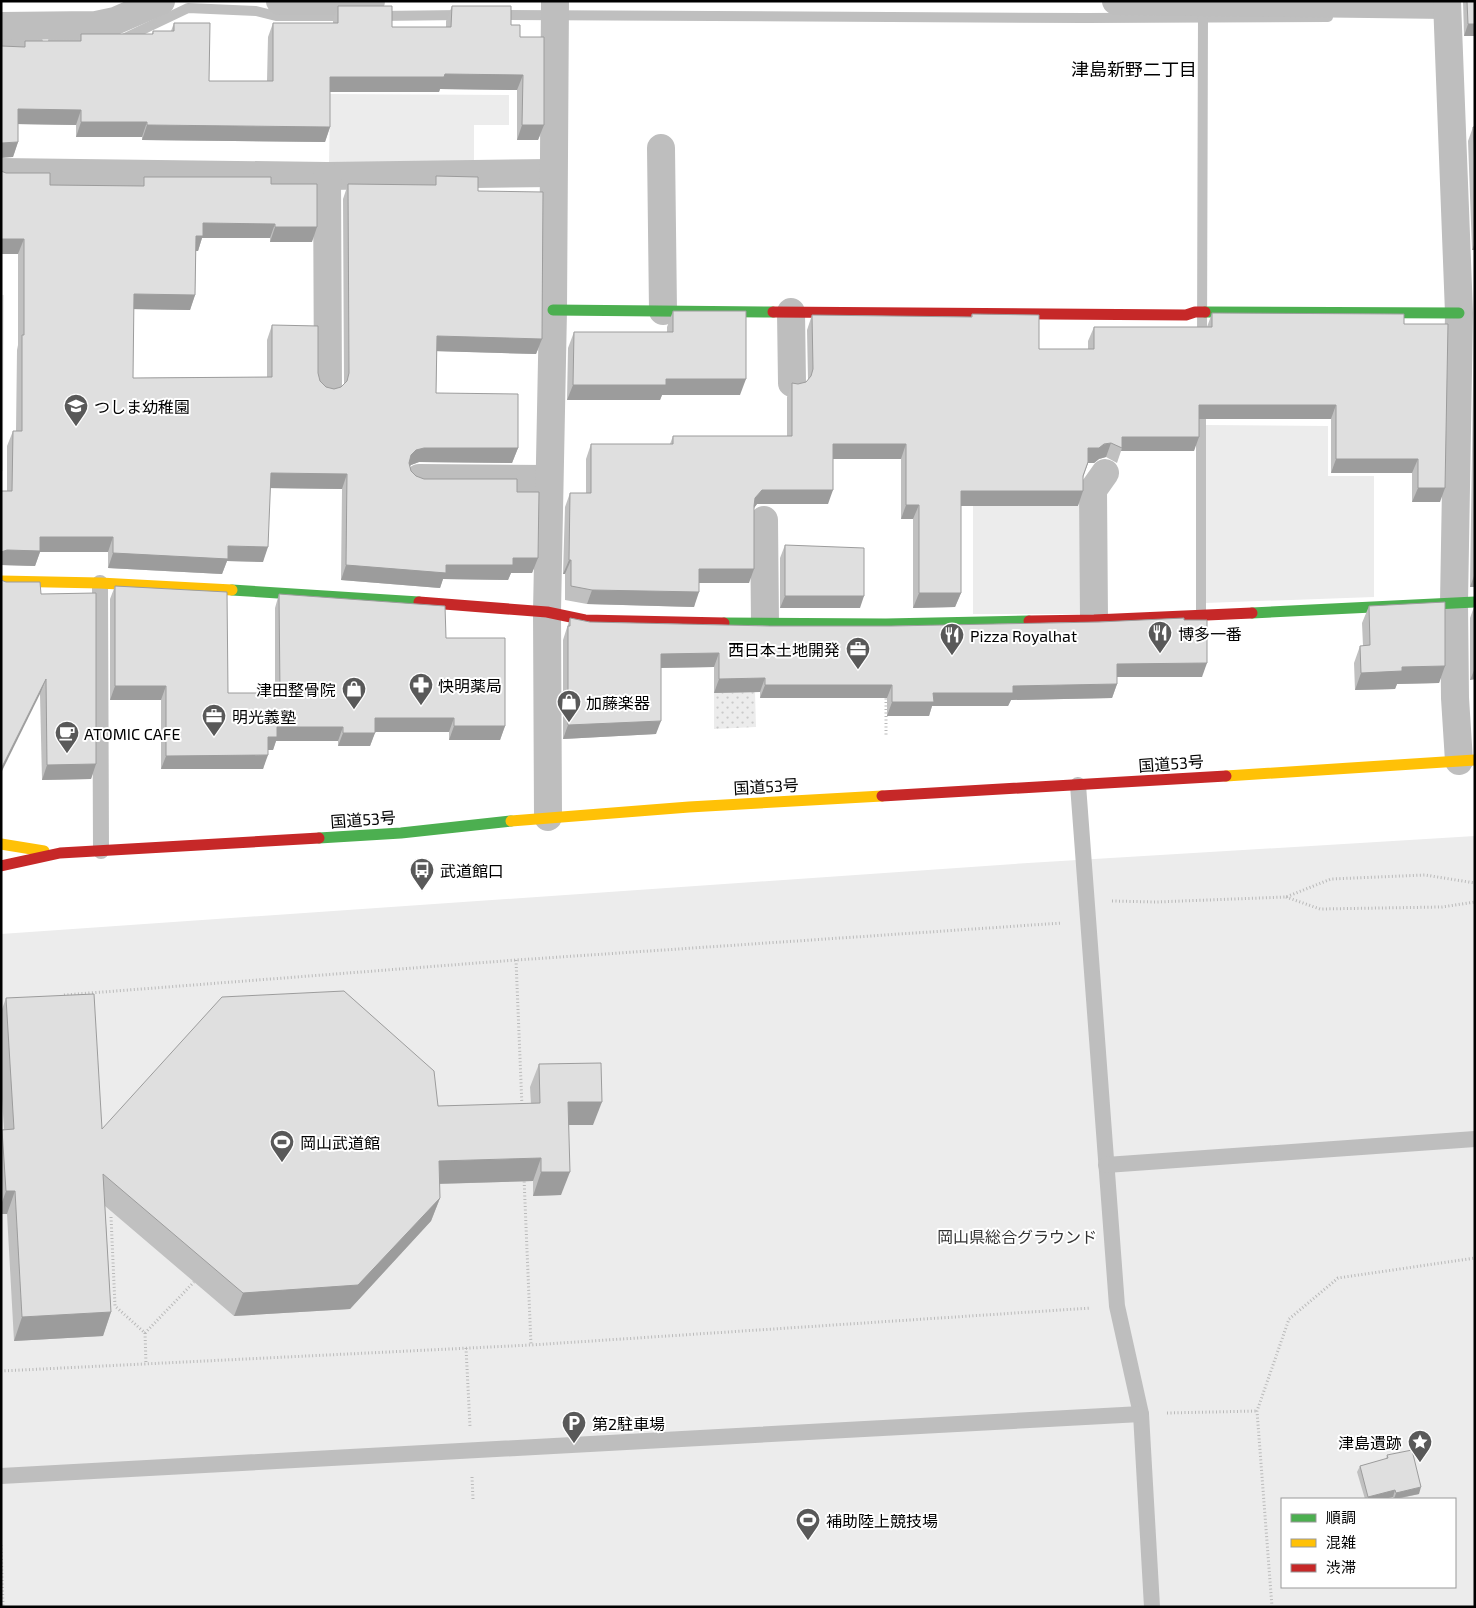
<svg xmlns="http://www.w3.org/2000/svg" width="1476" height="1608" font-family="'Exo 2','Noto Sans JP',sans-serif">
  <style>
    .grass { fill: url(#grass-dots) }
    .green { fill: #ececec; fill-rule: evenodd }
    .lines { fill: none; stroke-linecap: round; stroke-linejoin: round }
    .stream { stroke: #bfbfbf; stroke-width: 10 }
    .path { stroke: #b9b9b9; stroke-width: 3; stroke-dasharray: 1 2.5; stroke-linecap: butt }
    .lane { stroke: #bebebe; stroke-width: 16 }
    .street { stroke: #bebebe; stroke-width: 28 }
    .fast { stroke: #4caf50; stroke-width: 11 }
    .slow { stroke: #ffc107; stroke-width: 11 }
    .jam { stroke: #c62828; stroke-width: 11 }
    .wall { fill: #c0c0c0 }
    .shaded-wall { fill: #9c9c9c }
    .building { fill: #dfdfdf; stroke: #9c9c9c }
    .labels { text-anchor: middle; dominant-baseline: central; stroke-width: 4; stroke-linejoin: round; paint-order: stroke }
    .poi-label { font-size: 16px; fill: #000; stroke: #fff; text-anchor: start }
    .street-label { font-size: 16px; fill: #000; stroke: #fff }
    .park-label { font-size: 16px; fill: #333; stroke: #fff }
    .neighbourhood-label { font-size: 18px; fill: #000; stroke: #fff }
  </style>
  <defs>
    <pattern id="grass-dots" width="8" height="8" patternUnits="userSpaceOnUse" patternTransform="scale(1.25)"><rect width="8" height="8" fill="#ececec"/><path d="M2 2h.1M6 6h.1" fill="none" stroke="#c9c9c9" stroke-width="1.8" stroke-linecap="round"/></pattern>
  </defs>
  <rect width="100%" height="100%" fill="#fff"/>
  <path class="grass" d="M755 692 756 727 714 729V693Z"/>
  <g class="green">
    <path d="M330 94 509 95V125H474V168L329 167Z"/>
    <path d="M1 295H4L3 471H1Z"/>
    <path d="M973 424 995 506H1083V614H973Z"/>
    <path d="M1205 425 1328 426V476H1374V597L1205 603Z"/>
    <path d="M1475 836V1607H1V934L1028 863ZM1282 1499H1455V1587H1282Z"/>
  </g>
  <g class="lines">
    <g class="stream">
      <path d="M498 15 1085 18 1328 17"/>
      <path d="M378 16 461 15"/>
      <path d="M123 39 188 8 256 11 276 16H348"/>
      <path d="M53 41 91 40"/>
      <path d="M1 43 38 42"/>
      <path d="M1202 341 1203 14"/>
      <path d="M1201 611V408"/>
    </g>
    <g class="path">
      <path d="M886 695V737"/>
      <path d="M1286 897 1320 909 1442 907 1475 902"/>
      <path d="M1112 901 1156 902 1286 897 1331 879 1425 875 1475 883"/>
      <path d="M516 960 522 1107"/>
      <path d="M64 995 516 960 1062 923"/>
      <path d="M524 1178 531 1345"/>
      <path d="M111 1217 115 1306 145 1333 146 1364"/>
      <path d="M145 1333 194 1282"/>
      <path d="M466 1348 470 1426"/>
      <path d="M1 1371 531 1345 1091 1308"/>
      <path d="M1167 1413 1257 1411"/>
      <path d="M472 1477 473 1499"/>
      <path d="M1 1545 3 1607"/>
      <path d="M1272 1607 1257 1411 1289 1319 1338 1278 1475 1258"/>
    </g>
    <g class="lane">
      <path d="M100 583 101 851"/>
      <path d="M1078 785 1117 1306 1141 1414 1152 1607"/>
      <path d="M1106 1165 1475 1139"/>
      <path d="M1 1476 1141 1414"/>
    </g>
    <g class="street">
      <path d="M280 1H371"/>
      <path d="M1116 1 1447 5"/>
      <path d="M1447 1 1459 313 1454 603 1455 698 1459 761"/>
      <path d="M1 26 96 25 115 21 161 1"/>
      <path d="M661 148 663 311"/>
      <path d="M1 172 327 176 553 173"/>
      <path d="M327 176 328 388"/>
      <path d="M791 312 792 383"/>
      <path d="M419 478 549 479"/>
      <path d="M764 520 765 624"/>
      <path d="M1094 620 1093 490 1105 473"/>
      <path d="M548 817 547 612 553 310 555 1"/>
    </g>
    <g class="fast">
      <path d="M553 310 773 312"/>
      <path d="M1205 312 1459 313"/>
      <path d="M232 590 419 602"/>
      <path d="M1252 613 1475 602"/>
      <path d="M724 623 886 624 1029 621"/>
      <path d="M319 838 401 833 511 821"/>
    </g>
    <g class="slow">
      <path d="M1 581 100 583 232 590"/>
      <path d="M1226 776 1475 760"/>
      <path d="M511 821 689 807 882 796"/>
      <path d="M1 844 44 851"/>
    </g>
    <g class="jam">
      <path d="M773 312 1186 315 1195 312H1205"/>
      <path d="M419 602 547 612 585 620 724 623"/>
      <path d="M1029 621 1094 620 1252 613"/>
      <path d="M882 796 1226 776"/>
      <path d="M1 866 60 853 319 838"/>
    </g>
  </g>
  <g class="wall">
    <path d="M1463 1H1475V36H1464Z"/>
    <path d="M338 6 392 27H446V21L452 6 511 25 520 37 544 125 538 140H517V90L440 89 439 92H330V127L325 142 142 140V137H76V125L18 124V142L13 157 23 47 25 41H78L81 34H152L153 31H171L174 23 209 81H267L268 37 273 23H333V21Z"/>
    <path d="M1473 127H1475V587H1470L1475 250H1472L1468 141Z"/>
    <path d="M436 176 478 191 542 339 536 354 437 351 436 393 518 448 512 463 419 462 411 465 410 466 411 471 416 476 424 479 517 492 538 558 532 573H511L508 580 443 579 440 588 341 580 342 489 270 488 263 562 227 561 222 574 108 568V552H40L35 566 1 565 7 491V446L13 431H16L17 350 18 345V254H1L50 185 140 186 144 177 271 184 312 242H270V238H202L198 251H196L195 295 190 310 133 309V378L267 377V340L272 325 318 373 320 381 326 387 334 389 341 387 344 384 343 199 348 184 433 185Z"/>
    <path d="M673 311 740 395H662L660 400H567L568 348 574 332H667V327Z"/>
    <path d="M1212 313 1404 324 1440 502H1412V473H1331V419H1199L1194 451H1121L1117 463 1106 457 1099 459 1094 463H1088L1083 478 1078 506H961V593L955 607 913 608V519H901V459H833L828 504H757L754 508 749 583H699L694 607 587 604 565 600V574H563L565 507 570 493H586V459L591 444H670L673 436H787V397L792 383 798 384 806 382 808 380 807 330 812 315 971 317 972 314 1039 349H1088V341L1094 327H1207Z"/>
    <path d="M785 545 860 608H780V558Z"/>
    <path d="M115 586 228 693H275V608L279 594 446 638 505 726 500 740H449V732H375L370 746H338V741H276L273 750H268L263 769H161V700H110V599Z"/>
    <path d="M41 594 96 764 91 779 42 780 40 694Z"/>
    <path d="M1475 604V679L1470 680V618Z"/>
    <path d="M1369 606 1445 666 1439 683 1397 684 1395 689 1355 690 1354 663 1360 646H1363L1362 623Z"/>
    <path d="M570 618 590 622 770 626H891L1184 620 1202 677H1117V684L1112 698 1011 700 1008 706H932L929 716H887V698H760V692L714 693V667L661 668 656 734 563 739V640Z"/>
    <path d="M6 998 102 1129 438 1106 531 1104 530 1087 539 1064 593 1125H568L561 1195 533 1196V1181L439 1184 440 1198 431 1221 350 1309 234 1316 105 1206 111 1312 103 1336 14 1341 7 1214H1V1133L2 1130 4 1129 1 1083V1012Z"/>
    <path d="M1387 1455 1419 1494 1397 1499H1394L1393 1497 1383 1499H1365L1357 1472 1360 1466 1386 1459Z"/>
  </g>
  <g class="shaded-wall">
    <path d="M1468 24H1475V36H1464Z"/>
    <path d="M445 74 523 75 517 90 440 89 439 92H325L330 77Z"/>
    <path d="M18 109 81 110 76 125 13 124Z"/>
    <path d="M81 122H147L142 137H76Z"/>
    <path d="M147 125 330 127 325 142 142 140Z"/>
    <path d="M522 125H544L538 140H517Z"/>
    <path d="M18 142 13 157 1 158V143Z"/>
    <path d="M203 223 275 224 270 238H202L198 251H190L196 236Z"/>
    <path d="M275 227H317L312 242H270Z"/>
    <path d="M1 239H24L18 254H1Z"/>
    <path d="M1475 243V250H1472Z"/>
    <path d="M134 294 195 295 190 310 128 309Z"/>
    <path d="M437 336 542 339 536 354 431 351Z"/>
    <path d="M666 379H746L740 395H662L660 400H567L573 385Z"/>
    <path d="M1199 405H1336L1331 419H1194Z"/>
    <path d="M1122 437H1199L1194 451H1121L1122 448Z"/>
    <path d="M1111 443 1106 457 1099 459 1094 463H1088L1077 490 1088 448Z"/>
    <path d="M833 444H906L901 459H828Z"/>
    <path d="M424 448H518L512 463 419 462 411 465 406 470 411 455 416 450Z"/>
    <path d="M1336 459H1418L1412 473H1331Z"/>
    <path d="M271 473 347 474 342 489 265 488Z"/>
    <path d="M1418 488H1445L1440 502H1412Z"/>
    <path d="M762 490H833L828 504H757L750 513 755 498Z"/>
    <path d="M961 491H1083L1078 506H955Z"/>
    <path d="M906 505H919L913 519H901Z"/>
    <path d="M40 537H113L108 552H40L35 566 1 565V552Z"/>
    <path d="M228 546 268 547 263 562 227 561 222 574 108 568 113 553Z"/>
    <path d="M513 558H538L532 573H511L508 580 443 579 440 588 341 580 346 565H446Z"/>
    <path d="M569 560H571L565 574H563Z"/>
    <path d="M699 569H754L749 583H694Z"/>
    <path d="M1475 573V587H1470Z"/>
    <path d="M592 590 699 592 694 607 587 604Z"/>
    <path d="M919 593H961L955 607 913 608Z"/>
    <path d="M785 596H864L860 608H780Z"/>
    <path d="M719 653 714 667 656 668 661 654Z"/>
    <path d="M1207 663 1202 677H1112L1117 664Z"/>
    <path d="M1445 666 1439 683 1397 684 1395 689 1355 690 1361 673 1402 667Z"/>
    <path d="M1475 668V679L1470 680Z"/>
    <path d="M765 678 760 692 714 693 719 679Z"/>
    <path d="M46 679 40 694 1 773V769Z"/>
    <path d="M1117 684 1112 698 1011 700 1008 706H932L929 716H887L892 702 933 693 1013 686Z"/>
    <path d="M765 685H892L887 698H760Z"/>
    <path d="M115 686H166L161 700H110Z"/>
    <path d="M375 718H454L449 732H370Z"/>
    <path d="M661 721 656 734 563 739 568 725Z"/>
    <path d="M454 726H505L500 740H449Z"/>
    <path d="M277 727H343L338 741H276L273 750H263L268 737Z"/>
    <path d="M343 733H375L370 746H338Z"/>
    <path d="M268 755 263 769H161L166 756Z"/>
    <path d="M96 764 91 779 42 780 47 765Z"/>
    <path d="M568 1102H602L593 1125H559Z"/>
    <path d="M541 1158 533 1181 431 1184 439 1161Z"/>
    <path d="M541 1172H570L561 1195 533 1196Z"/>
    <path d="M6 1191H15L7 1214H1V1205Z"/>
    <path d="M440 1198 431 1221 350 1309 234 1316 243 1293Z"/>
    <path d="M111 1312 103 1336 14 1341 22 1317Z"/>
    <path d="M1421 1487 1419 1494 1394 1499 1396 1493Z"/>
    <path d="M1395 1490 1393 1497 1383 1499H1368V1497Z"/>
  </g>
  <g class="building">
    <path d="M1467 1H1475V24H1468Z"/>
    <path d="M338 6H392V27H451L452 6H511V25H520V37H544V125H522L523 75 445 74 444 77H330V127L147 125V122H81V110L18 109V142L1 143V46L25 47V41H81V34H153V31H174V23H210L209 81H273V23H338Z"/>
    <path d="M1473 127H1475V170Z"/>
    <path d="M1 171 6 173H50V185L144 186V177H271V184H317V227H275V224L203 223V236H196L195 295 134 294 133 378 272 377V325L318 326V373L320 381 326 387 334 389 341 387 347 381 349 373 348 184 436 185V176L478 177V191L543 192 542 339 437 336 436 393 518 394V448H424L416 450 411 455 409 463 411 471 416 476 424 479H517V492H539L538 558H513V565H446V573L346 565 347 474 271 473 268 547 228 546V559L113 553V537H40V551L7 550 1 552V491H12L13 431H22V335H24V239H1Z"/>
    <path d="M673 311H746V379H666V385H573L574 332H673Z"/>
    <path d="M1212 313 1404 314V324H1448L1445 488H1418V459H1336V405H1199V437H1122V448L1111 443 1104 444 1099 448H1088V462L1083 476V491H961V593H919V505H906V444H833V490H762L755 498 754 506V569H699V592L592 590 571 586V560H569L570 493H591V444H673V436H792V383L798 384 806 382 811 376 813 369 812 315 972 317V314L1039 315V349H1094V327H1212Z"/>
    <path d="M785 545 864 548V596H785Z"/>
    <path d="M1 580 6 582H40L41 594 96 593V764L47 765 46 679 1 769Z"/>
    <path d="M115 586 227 592 228 693H280L279 594 445 606 446 638H505V726H454V718H375V733H343V727H277V737H268V755L166 756V686H115Z"/>
    <path d="M1445 602V666L1402 667V671L1361 673 1360 646 1370 645 1369 606Z"/>
    <path d="M570 618 590 622 770 626H891L1099 622 1184 618V620H1207V663L1117 664V684L1013 686V693H933L934 702H892V685H765V678L719 679V653L661 654V721L568 725V626H570Z"/>
    <path d="M344 991 434 1071 438 1106 540 1103 539 1064 601 1063 602 1102H568L570 1172H541V1158L439 1161 440 1198 358 1285 243 1293 103 1174 111 1312 22 1317 15 1191H6L2 1130 14 1129 6 998 94 994 102 1129 222 997Z"/>
    <path d="M1412 1450 1421 1487 1396 1493 1395 1490 1368 1497 1360 1466 1388 1458 1387 1455Z"/>
  </g>
  <defs>
    <symbol id="school-pin" viewBox="-11 -11 22 30"><path d="M0 17L-7.5 6A9.5 9.5 0 1 1 7.5 6Z" fill="#595959" stroke="#fff"/><path d="M0-5L7-2L0 1L-7-2ZM-4 1L0 2.5L4 1V4Q0 6-4 4Z" fill="#fff"/></symbol>
    <symbol id="restaurant-pin" viewBox="-11 -11 22 30"><path d="M0 17L-7.5 6A9.5 9.5 0 1 1 7.5 6Z" fill="#595959" stroke="#fff"/><path d="M-5-6h1v4h1v-4h1v4h1v-4h1v5L-1.5 .5V6h-2V.5L-5-1ZM5-6V6H3V1.5H1.5Q1.5-4 5-6Z" fill="#fff"/></symbol>
    <symbol id="office-pin" viewBox="-11 -11 22 30"><path d="M0 17L-7.5 6A9.5 9.5 0 1 1 7.5 6Z" fill="#595959" stroke="#fff"/><path d="M-6-3h4V-5.5h4V-3h4V5H-6ZM-1-4.5V-3h2v-1.5ZM-6 0V1H6V0Z" fill="#fff"/></symbol>
    <symbol id="pharmacy-pin" viewBox="-11 -11 22 30"><path d="M0 17L-7.5 6A9.5 9.5 0 1 1 7.5 6Z" fill="#595959" stroke="#fff"/><path d="M-2-6h4v4h4v4h-4v4h-4v-4h-4v-4h4Z" fill="#fff"/></symbol>
    <symbol id="shop-pin" viewBox="-11 -11 22 30"><path d="M0 17L-7.5 6A9.5 9.5 0 1 1 7.5 6Z" fill="#595959" stroke="#fff"/><path d="M-5-2.5h2.3a2.7 3.5 0 0 1 5.4 0H5L5.5 6h-11ZM-1.5-2.5h3a1.5 2.3 0 0 0-3 0Z" fill="#fff"/></symbol>
    <symbol id="cafe-pin" viewBox="-11 -11 22 30"><path d="M0 17L-7.5 6A9.5 9.5 0 1 1 7.5 6Z" fill="#595959" stroke="#fff"/><path d="M-5.5-4.5H6V0H3Q3 3.5 0 3.5H-2.5Q-5.5 3.5-5.5 0ZM3-3.2v2h1.7v-2ZM-6 4.5H4V6H-6Z" fill="#fff"/></symbol>
    <symbol id="bus-pin" viewBox="-11 -11 22 30"><path d="M0 17L-7.5 6A9.5 9.5 0 1 1 7.5 6Z" fill="#595959" stroke="#fff"/><path d="M-5-6H5V4H4V6H2V4H-2V6H-4V4H-5ZM-3.5-4V0h7V-4ZM-3.5 1.2v1.5H-2V1.2ZM2 1.2v1.5H3.5V1.2Z" fill="#fff"/></symbol>
    <symbol id="stadium-pin" viewBox="-11 -11 22 30"><path d="M0 17L-7.5 6A9.5 9.5 0 1 1 7.5 6Z" fill="#595959" stroke="#fff"/><path d="M0-5a6.5 5 0 1 0 0 10a6.5 5 0 1 0 0-10ZM-3.5-1.8h7v3.6h-7Z" fill="#fff"/></symbol>
    <symbol id="parking-pin" viewBox="-11 -11 22 30"><path d="M0 17L-7.5 6A9.5 9.5 0 1 1 7.5 6Z" fill="#595959" stroke="#fff"/><path d="M-3.5-5.5H1a3.5 3.5 0 0 1 0 7H-1V5.5H-3.5ZM-1-3.4V-.6H.8a1.4 1.4 0 0 0 0-2.8Z" fill="#fff"/></symbol>
    <symbol id="sight-pin" viewBox="-11 -11 22 30"><path d="M0 17L-7.5 6A9.5 9.5 0 1 1 7.5 6Z" fill="#595959" stroke="#fff"/><path d="M0-6L1.8-2.2L6-1.7L2.9 1.2L3.7 5.4L0 3.3L-3.7 5.4L-2.9 1.2L-6-1.7L-1.8-2.2Z" fill="#fff"/></symbol>
  </defs>
  <g fill-rule="evenodd">
    <use href="#school-pin" x="62" y="392" width="28" height="38"/>
    <use href="#restaurant-pin" x="1146" y="619" width="28" height="38"/>
    <use href="#restaurant-pin" x="938" y="621" width="28" height="38"/>
    <use href="#office-pin" x="844" y="635" width="28" height="38"/>
    <use href="#pharmacy-pin" x="407" y="671" width="28" height="38"/>
    <use href="#shop-pin" x="340" y="675" width="28" height="38"/>
    <use href="#shop-pin" x="555" y="688" width="28" height="38"/>
    <use href="#office-pin" x="200" y="702" width="28" height="38"/>
    <use href="#cafe-pin" x="53" y="719" width="28" height="38"/>
    <use href="#bus-pin" x="408" y="856" width="28" height="38"/>
    <use href="#stadium-pin" x="268" y="1128" width="28" height="38"/>
    <use href="#parking-pin" x="560" y="1409" width="28" height="38"/>
    <use href="#sight-pin" x="1406" y="1428" width="28" height="38"/>
    <use href="#stadium-pin" x="794" y="1506" width="28" height="38"/>
  </g>
  <g class="labels">
    <g class="poi-label">
      <text x="94" y="406">つしま幼稚園</text>
      <text x="1178" y="633">博多一番</text>
      <text x="970" y="635">Pizza Royalhat</text>
      <text x="840" y="649" text-anchor="end">西日本土地開発</text>
      <text x="438" y="685">快明薬局</text>
      <text x="336" y="689" text-anchor="end">津田整骨院</text>
      <text x="586" y="702">加藤楽器</text>
      <text x="232" y="716">明光義塾</text>
      <text x="84" y="733">ATOMIC CAFE</text>
      <text x="440" y="870">武道館口</text>
      <text x="300" y="1142">岡山武道館</text>
      <text x="592" y="1423">第2駐車場</text>
      <text x="1402" y="1442" text-anchor="end">津島遺跡</text>
      <text x="826" y="1520">補助陸上競技場</text>
    </g>
    <g class="street-label">
      <text transform="translate(1171 763) rotate(-4)">国道53号</text>
      <text transform="translate(766 786) rotate(-3)">国道53号</text>
      <text transform="translate(363 819) rotate(-4)">国道53号</text>
    </g>
    <g class="park-label">
      <text x="1017" y="1236">岡山県総合グラウンド</text>
    </g>
    <g class="neighbourhood-label">
      <text x="1134" y="69">津島新野二丁目</text>
    </g>
  </g>
  <rect width="1476" height="1608" fill="none" stroke="#000000" stroke-width="5"/>
  <rect x="1281" y="1498" width="175" height="90" fill="#ffffff" stroke="#999999"/>
  <rect x="1291" y="1514" width="25" height="8" fill="#4caf50" stroke="#999999"/>
  <text x="1326" y="1523" font-size="15" fill="#000000">順調</text>
  <rect x="1291" y="1539" width="25" height="8" fill="#ffc107" stroke="#999999"/>
  <text x="1326" y="1548" font-size="15" fill="#000000">混雑</text>
  <rect x="1291" y="1564" width="25" height="8" fill="#c62828" stroke="#999999"/>
  <text x="1326" y="1573" font-size="15" fill="#000000">渋滞</text>
</svg>
